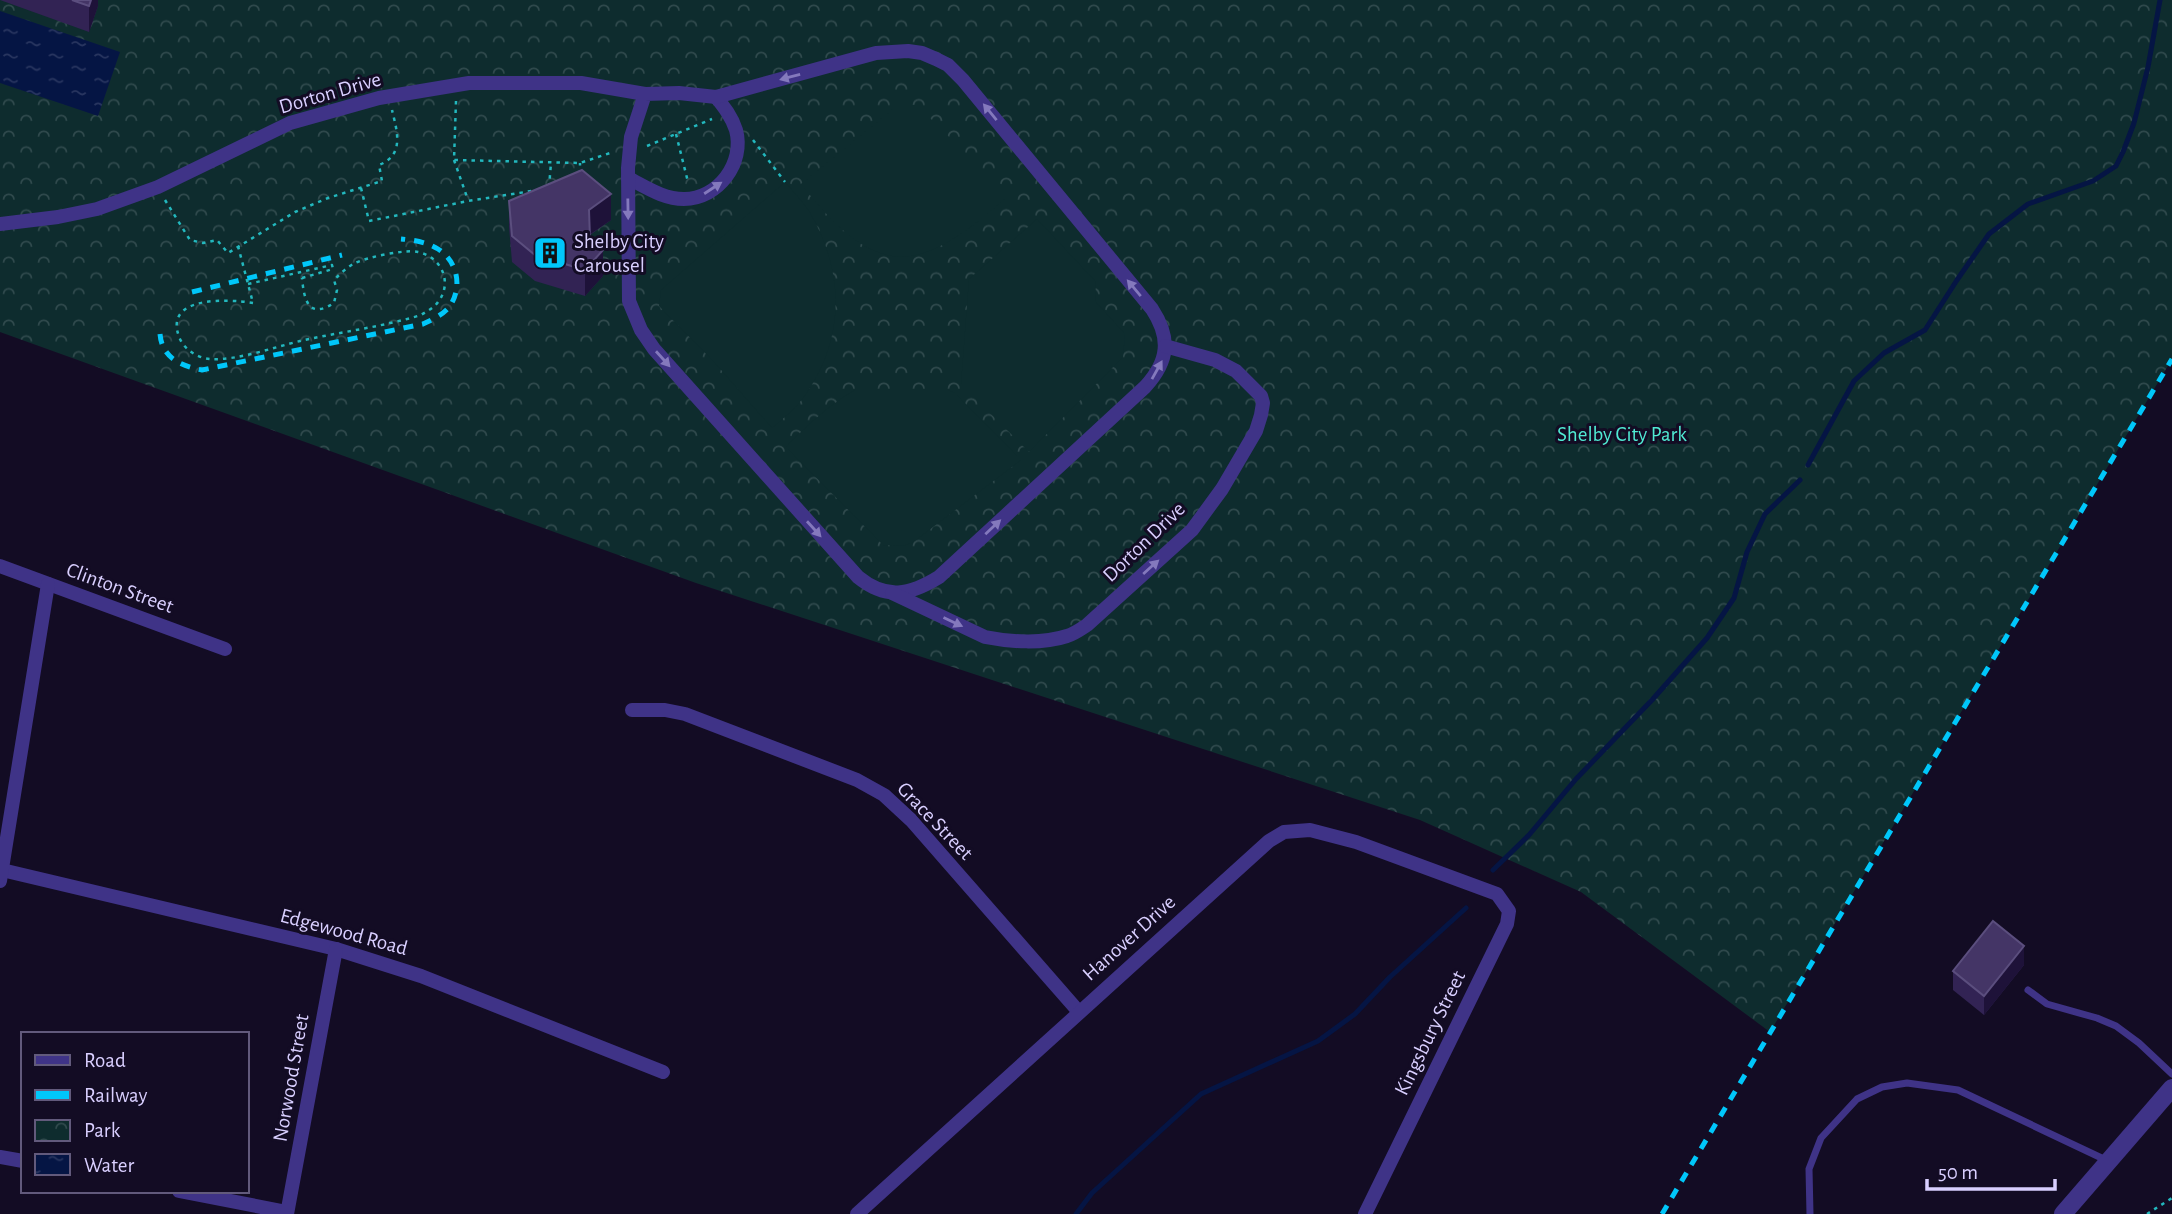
<svg xmlns="http://www.w3.org/2000/svg" width="2172" height="1214" font-family="'Alegreya Sans',sans-serif">
  <style>
    .park { fill: url(#park-crowns) }
    .pitch { fill: #0e2c2e }
    .water { fill: url(#water-ripples) }
    .lines { fill: none; stroke-linecap: round; stroke-linejoin: round }
    .stream { stroke: #051544; stroke-width: 5 }
    .path { stroke: #23b8be; stroke-width: 2.5; stroke-dasharray: 3.5 5; stroke-linecap: butt }
    .service { stroke: #3f3387; stroke-width: 7 }
    .minor { stroke: #3f3387; stroke-width: 14 }
    .tertiary { stroke: #3f3387; stroke-width: 18 }
    .rail { stroke: #00c7fa; stroke-width: 5; stroke-dasharray: 10 9; stroke-linecap: butt }
    .path-bridge { stroke: #23b8be; stroke-width: 2.5; stroke-dasharray: 3.5 5; stroke-linecap: butt }
    .wall { fill: #322354 }
    .shaded-wall { fill: #1e1239 }
    .building { fill: #443566; stroke: #5b4e7e; stroke-width: 2 }
    .oneway { fill: #8479bd }
    .labels { text-anchor: middle; dominant-baseline: central; stroke-width: 6; stroke-linejoin: round; paint-order: stroke }
    .street-label { font-size: 21px; fill: #d9cfff; stroke: #130c24 }
    .poi-label { font-size: 21px; fill: #d9cfff; stroke: #130c24; text-anchor: start }
    .park-label { font-size: 21px; fill: #50ead3; stroke: #130c24 }
  </style>
  <defs>
    <pattern id="park-crowns" width="20" height="18" patternUnits="userSpaceOnUse" patternTransform="scale(1.75)"><rect width="20" height="18" fill="#0e2c2e"/><path d="M2 6a3 3 0 1 1 6 0M12 15a3 3 0 1 1 6 0" fill="none" stroke="#304a4d"/></pattern>
    <pattern id="water-ripples" width="26" height="14" patternUnits="userSpaceOnUse" patternTransform="scale(1.75)"><rect width="26" height="14" fill="#051544"/><path d="M2 4q2-2 4 0t4 0M15 11q2-2 4 0t4 0" fill="none" stroke="#293660"/></pattern>
  </defs>
  <rect width="100%" height="100%" fill="#130c24"/>
  <path class="park" d="M0 0H2172V359L1770 1032 1581 892 1420 820 696 583 0 332Z"/>
  <g class="pitch">
    <path d="M898 105H917L1008 196C978 222 930 266 887 255 851 246 823 211 801 184Z"/>
    <path d="M785 182C793 191 802 201 809 211 844 270 846 336 806 394 797 407 784 418 772 428L715 363 659 306 661 290Z"/>
    <path d="M1037 219 1096 282 1095 301 1125 334 1123 357 1029 452 961 384 969 279Z"/>
    <path d="M855 390H948L955 393 1021 460 912 543 902 546 883 545 786 447C807 425 829 405 855 390Z"/>
  </g>
  <path class="water" d="M0 11 120 52 98 116 0 83Z"/>
  <g class="lines">
    <g class="stream">
      <path d="M1808 465 1854 381 1884 353 1925 330 1957 280 1989 234 2028 204 2093 181 2116 166 2123 152 2134 123 2148 67 2160 0"/>
      <path d="M1493 870 1529 835 1576 779 1652 700 1707 638 1734 598 1747 552 1765 514 1800 480"/>
      <path d="M1076 1214 1092 1193 1201 1094 1318 1041 1355 1014 1390 977 1466 908"/>
    </g>
    <g class="path">
      <path d="M456 101 454 160 580 163 610 153"/>
      <path d="M676 134 688 182"/>
      <path d="M753 140 785 182"/>
      <path d="M647 146 712 119"/>
      <path d="M454 160 468 200"/>
      <path d="M580 174V163"/>
      <path d="M549 187 551 163"/>
      <path d="M361 188 369 221 468 201 538 190"/>
      <path d="M165 200 190 240 203 243 217 240 228 253 295 212 328 198 382 181 379 165C405 155 397 131 392 110"/>
      <path d="M248 284 332 265 333 269 302 278"/>
      <path d="M253 303C229 299 161 295 180 339 185 350 198 358 210 359 236 361 275 347 300 341 340 332 382 327 421 315 427 311 434 308 438 302 453 283 442 257 418 252 405 249 368 257 355 263 347 267 340 274 334 280L337 290 334 303C308 320 304 299 302 278"/>
      <path d="M2147 1214 2172 1198"/>
    </g>
    <g class="service">
      <path d="M2028 990 2047 1004 2097 1018 2116 1026 2139 1043 2172 1074"/>
      <path d="M1810 1214 1809 1169 1821 1138 1857 1099 1882 1087 1907 1083 1958 1090 2108 1161"/>
    </g>
    <g class="minor">
      <path d="M628 178C646 187 663 199 684 199 718 199 745 163 736 130 732 117 724 107 716 97"/>
      <path d="M0 224 58 217 97 209 158 187 290 123 379 98 469 83H581L645 94 679 93 716 97 876 53 908 51 922 53 936 59 948 65 963 80 1152 309C1171 338 1169 361 1145 387L939 577C910 595 886 600 858 577L654 349 641 330 629 301 628 168 631 137 645 94"/>
      <path d="M0 566 225 649"/>
      <path d="M892 593 985 637C1010 642 1043 644 1067 636 1074 634 1081 629 1087 625L1192 530 1222 489 1256 431 1261 415 1263 403 1261 396 1236 371 1215 360 1165 346"/>
      <path d="M632 710H665L685 714 857 780 884 795 911 820 1079 1012"/>
      <path d="M2 870 336 949 421 976 663 1072"/>
      <path d="M0 881 48 584"/>
      <path d="M0 1157 23 1161"/>
      <path d="M179 1191 287 1212"/>
      <path d="M287 1214 336 949"/>
      <path d="M857 1214 1269 841 1284 832 1310 830 1356 842 1497 894 1509 911 1507 924 1365 1214"/>
    </g>
    <path class="tertiary" d="M2063 1214 2172 1088"/>
    <g class="rail">
      <path d="M192 292 342 255"/>
      <path d="M160 334C162 358 181 366 202 370L423 324C432 320 444 314 450 306 463 286 457 261 438 249 427 242 413 240 401 239"/>
      <path d="M1662 1214 2172 359"/>
    </g>
    <path class="path-bridge" d="M238 246 253 303"/>
  </g>
  <g class="wall">
    <path d="M0 0H98V6L89 32Z"/>
    <path d="M509 201 611 220 590 235V239L603 276 585 296 535 281 512 262 509 227Z"/>
    <path d="M2024 965 1984 1015 1953 990V971Z"/>
  </g>
  <g class="shaded-wall">
    <path d="M91 0H98V6L89 32V6Z"/>
    <path d="M611 194V220L589 235V210Z"/>
    <path d="M603 250V276L585 296V270Z"/>
    <path d="M2024 946V965L1984 1015V996Z"/>
  </g>
  <g class="building">
    <path d="M72 0H91L89 6Z"/>
    <path d="M582 170 611 194 589 210 590 239 603 250 585 270 535 255 512 236 509 201Z"/>
    <path d="M1993 921 2024 946 1984 996 1953 971Z"/>
  </g>
  <defs><path id="oneway-solid" d="M-6-.8H1V-3.2L6.5 0L1 3.2V.8H-6Z" transform="scale(1.75)"/></defs>
  <g class="oneway">
    <use href="#oneway-solid" transform="translate(790 77) rotate(165)"/>
    <use href="#oneway-solid" transform="translate(990 112) rotate(-129)"/>
    <use href="#oneway-solid" transform="translate(713 188) rotate(-33)"/>
    <use href="#oneway-solid" transform="translate(628 209) rotate(89)"/>
    <use href="#oneway-solid" transform="translate(1134 288) rotate(-130)"/>
    <use href="#oneway-solid" transform="translate(663 359) rotate(48)"/>
    <use href="#oneway-solid" transform="translate(1157 370) rotate(-61)"/>
    <use href="#oneway-solid" transform="translate(993 527) rotate(-43)"/>
    <use href="#oneway-solid" transform="translate(814 529) rotate(48)"/>
    <use href="#oneway-solid" transform="translate(1151 567) rotate(-42)"/>
    <use href="#oneway-solid" transform="translate(953 622) rotate(25)"/>
  </g>
  <defs>
    <symbol id="building-square" viewBox="-11 -11 22 22"><rect x="-9" y="-9" width="18" height="18" rx="4" fill="#00c7fa" stroke="#130c24"/><path d="M-4-6H4V6H1V3H-1V6H-4ZM-2.5-4.3h1.7v1.8h-1.7ZM.8-4.3h1.7v1.8H.8ZM-2.5-1h1.7V.8h-1.7ZM.8-1h1.7V.8H.8Z" fill="#111"/></symbol>
  </defs>
  <g fill-rule="evenodd">
    <use href="#building-square" x="531" y="234" width="38" height="38"/>
  </g>
  <g class="labels">
    <g class="street-label">
      <text transform="translate(330 93) rotate(-16)">Dorton Drive</text>
      <text transform="translate(1144 542) rotate(-44)">Dorton Drive</text>
      <text transform="translate(120 588) rotate(20)">Clinton Street</text>
      <text transform="translate(935 821) rotate(46)">Grace Street</text>
      <text transform="translate(344 932) rotate(15)">Edgewood Road</text>
      <text transform="translate(1129 938) rotate(-42)">Hanover Drive</text>
      <text transform="translate(1430 1033) rotate(-64)">Kingsbury Street</text>
      <text transform="translate(291 1078) rotate(-80)">Norwood Street</text>
    </g>
    <g class="poi-label">
      <text x="574" y="241">Shelby City<tspan x="574" dy="24">Carousel</tspan></text>
    </g>
    <g class="park-label">
      <text x="1622" y="434">Shelby City Park</text>
    </g>
  </g>
  <rect x="21" y="1032" width="228" height="161" fill="#130c24" stroke="#625a7c" stroke-width="2"/>
  <rect x="35" y="1055" width="35" height="10" fill="#3f3387" stroke="#625a7c" stroke-width="2"/>
  <text x="84" y="1067" font-size="21" fill="#d9cfff">Road</text>
  <rect x="35" y="1090" width="35" height="10" fill="#00c7fa" stroke="#625a7c" stroke-width="2"/>
  <text x="84" y="1102" font-size="21" fill="#d9cfff">Railway</text>
  <rect x="35" y="1120" width="35" height="21" fill="url(#park-crowns)" stroke="#625a7c" stroke-width="2"/>
  <text x="84" y="1137" font-size="21" fill="#d9cfff">Park</text>
  <rect x="35" y="1154" width="35" height="21" fill="url(#water-ripples)" stroke="#625a7c" stroke-width="2"/>
  <text x="84" y="1172" font-size="21" fill="#d9cfff">Water</text>
  <path d="M1927 1179v10h128v-10" fill="none" stroke="#d9cfff" stroke-width="3.5"/>
  <text x="1938" y="1179" font-size="21" fill="#d9cfff" stroke="#130c24" stroke-width="5" paint-order="stroke">50 m</text>
</svg>
